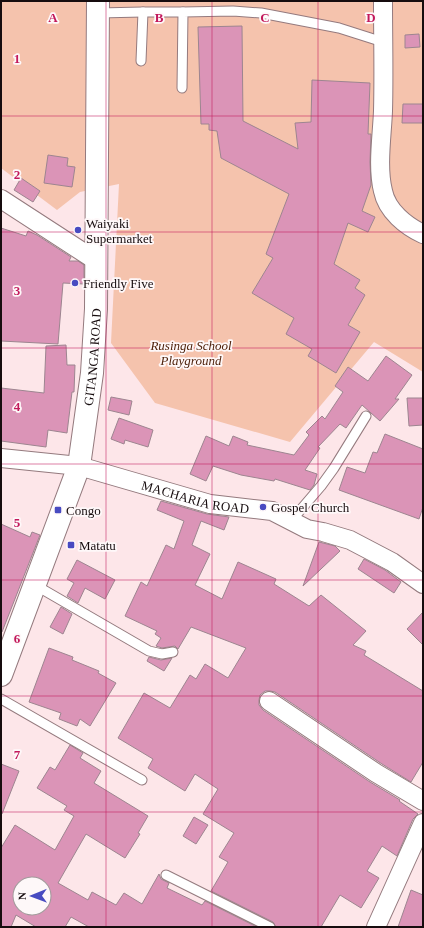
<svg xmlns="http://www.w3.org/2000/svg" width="424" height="928" font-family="Georgia,serif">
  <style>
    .green { fill: #f5c3ad }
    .building { fill: #db94b7; stroke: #9d8590; fill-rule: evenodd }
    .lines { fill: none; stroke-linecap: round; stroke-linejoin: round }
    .lane-casing { stroke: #947a7e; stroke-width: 11 }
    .street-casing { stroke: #947a7e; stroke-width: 20 }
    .secondary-casing { stroke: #947a7e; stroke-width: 24 }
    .lane { stroke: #fff; stroke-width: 9 }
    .street { stroke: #fff; stroke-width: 18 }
    .secondary { stroke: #fff; stroke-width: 22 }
    .grid { fill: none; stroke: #c2185b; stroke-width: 1; stroke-opacity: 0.55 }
    .poi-dot { fill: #484bc1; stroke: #fef8f9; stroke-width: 1.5 }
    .labels { text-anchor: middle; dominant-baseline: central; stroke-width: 3.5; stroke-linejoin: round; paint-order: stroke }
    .poi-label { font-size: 13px; fill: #160c0e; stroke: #fef8f9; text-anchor: start }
    .park-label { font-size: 13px; font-style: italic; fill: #50230d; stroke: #fef8f9 }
    .street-label { font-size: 13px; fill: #160c0e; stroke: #fef8f9 }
    .grid-label { font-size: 13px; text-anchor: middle; font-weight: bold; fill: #c2185b; stroke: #fef8f9; stroke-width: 3.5; stroke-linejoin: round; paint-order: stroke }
  </style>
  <rect width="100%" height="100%" fill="#fde6e9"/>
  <path class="green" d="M1 1H423V372L374 342 290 442 155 403 111 343 119 184 80 192 57 210 1 168Z"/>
  <g class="building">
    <path d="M242 26 243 121 298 149 295 123 311 122 312 80 370 83 368 134H371L370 162 371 185 362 211 375 217 368 232 348 223 334 264 360 280 355 288 365 295 348 325 360 332 336 373 308 356 312 349 286 334 294 318 252 293 273 258 266 254 289 194 221 158 217 131 209 130V124H201L198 27Z"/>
    <path d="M419 34 420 47 405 48V35Z"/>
    <path d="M403 104H423V123H402Z"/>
    <path d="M48 155 68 158 67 166 75 167 72 187 44 183Z"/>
    <path d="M21 178 40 191 33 202 14 190Z"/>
    <path d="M1 228 26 236 28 231 37 235 71 257 69 261H78L84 265V284L63 283 58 344 1 341Z"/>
    <path d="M66 345 67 365H75L74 392H72L67 433 48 430 46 447 1 441V388L44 393 46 346Z"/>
    <path d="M386 356 412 375 395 399H399L380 421 362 405 346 428 340 424 318 447 320 448 305 470 317 474 314 485 310 490 275 479 274 481 241 475 213 466 206 481 190 474 206 436 229 446 233 436 248 442 247 445 294 455 309 435 306 432 322 416 325 419 343 392 335 386 348 367 368 381Z"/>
    <path d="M111 397 132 401 129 415 108 410Z"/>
    <path d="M407 398H423V425L409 426Z"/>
    <path d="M119 418 153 430 148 447 125 440 124 444 111 439Z"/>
    <path d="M385 434 423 449V507L419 519 339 490 347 467 365 473 373 452 377 453Z"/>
    <path d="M161 501 207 514 229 517 224 530 201 521 192 545 210 554 195 585 222 599 238 562 276 579 274 584 309 606 321 595 366 631 353 645 366 651 364 655 423 691V762L411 782 382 764 275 692 270 691H265L260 695 259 700V705L263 710 370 782 400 800 399 801 418 814 413 819 397 856 382 846 367 871 379 878 361 908 340 895 321 927H276L273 922 211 891 228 862 219 857 234 833 203 814 218 789 195 774 185 791 148 768 153 759 118 738 144 693 170 708 190 675 196 679 205 664 228 678 246 648 191 627 178 649 175 646 162 648 156 646 161 638 155 634 157 631 125 616 141 582 147 586 166 545 174 549 184 521 157 510Z"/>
    <path d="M1 524 30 537 32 532 40 535 2 632 1 631Z"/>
    <path d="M319 542 335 546 340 551 303 586Z"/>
    <path d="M364 559 385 570 401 582 394 593 358 569Z"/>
    <path d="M77 560 115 580 105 599 85 588 78 603 67 596 74 583 67 579Z"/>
    <path d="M61 607 72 614 63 634 50 627Z"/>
    <path d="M423 612V645L407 629Z"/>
    <path d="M49 648 73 657 72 660 99 671 98 673 116 683 90 726 80 719 77 726 59 719 61 713 29 702Z"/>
    <path d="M149 657 161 660 172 658 164 671 147 661Z"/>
    <path d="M70 745 83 753 80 758 101 771 94 783 148 816 138 833 140 834 125 858 86 834 58 883 88 900 92 892 116 905 124 893 142 904 159 874 161 879 169 883 167 888 202 905 205 901 257 927H89L71 917 65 927H36L16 915 11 927H1V848L15 825 55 850 74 816 64 810 67 806 37 788 50 767 55 770ZM20 884H44V908H20Z"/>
    <path d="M1 764 19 771 2 814H1Z"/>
    <path d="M194 817 208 825 196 844 183 836Z"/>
    <path d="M411 890 423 895V927H398Z"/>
  </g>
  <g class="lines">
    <defs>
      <g id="lane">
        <path d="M98 13 143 12"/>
        <path d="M141 61 143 12H183"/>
        <path d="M182 88 183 12 233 11 261 13 339 28 383 42"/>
        <path d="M291 521 321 486 334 468 366 416"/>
        <path d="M35 585 149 651 162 654 173 652"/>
        <path d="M1 699 142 780"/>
        <path d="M166 875 270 927"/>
      </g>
      <g id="street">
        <path d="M383 1C383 38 384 75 383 111 382 136 377 167 383 191 387 211 406 226 423 234"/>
        <path d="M1 199 95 260"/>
        <path id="s1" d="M1 458 79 466 210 504 272 511 307 529 323 532 350 540 392 562 423 584"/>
        <path d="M269 701 376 773 423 801"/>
        <path d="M376 927 423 823"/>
      </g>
      <g id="secondary">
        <path id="s2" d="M1 675 79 466 92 373 96 309 98 1"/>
      </g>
    </defs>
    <use href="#lane" class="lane-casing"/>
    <use href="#street" class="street-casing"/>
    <use href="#secondary" class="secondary-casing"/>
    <use href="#lane" class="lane"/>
    <use href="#street" class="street"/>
    <use href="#secondary" class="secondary"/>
  </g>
  <path class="grid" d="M106 1V927M212 1V927M318 1V927M1 116H423M1 232H423M1 348H423M1 464H423M1 580H423M1 696H423M1 812H423"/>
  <g class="poi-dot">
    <circle cx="78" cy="230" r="4"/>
    <circle cx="75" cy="283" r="4"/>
    <circle cx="263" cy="507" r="4"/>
    <rect x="54" y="506" width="8" height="8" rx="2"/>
    <rect x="67" y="541" width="8" height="8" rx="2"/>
  </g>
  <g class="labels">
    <g class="poi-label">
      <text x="86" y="223">Waiyaki<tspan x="86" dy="15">Supermarket</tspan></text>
      <text x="83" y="283">Friendly Five</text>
      <text x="271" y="507">Gospel Church</text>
      <text x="66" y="510">Congo</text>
      <text x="79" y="545">Matatu</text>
    </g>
    <g class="park-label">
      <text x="191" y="345">Rusinga School<tspan x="191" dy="15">Playground</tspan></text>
    </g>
    <g class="street-label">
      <text stroke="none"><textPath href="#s2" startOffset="333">GITANGA ROAD</textPath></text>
      <text stroke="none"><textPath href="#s1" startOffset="199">MACHARIA ROAD</textPath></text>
    </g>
  </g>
  <g class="grid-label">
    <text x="53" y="22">A</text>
    <text x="159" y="22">B</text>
    <text x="265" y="22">C</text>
    <text x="371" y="22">D</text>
    <text x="17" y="63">1</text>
    <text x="17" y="179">2</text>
    <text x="17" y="295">3</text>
    <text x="17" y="411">4</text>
    <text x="17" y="527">5</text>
    <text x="17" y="643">6</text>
    <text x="17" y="759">7</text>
  </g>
  <rect width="424" height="928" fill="none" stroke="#160c0e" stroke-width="4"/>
  <g transform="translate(32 896) rotate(269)"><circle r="19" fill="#fef8f9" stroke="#a19a9b"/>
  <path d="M0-3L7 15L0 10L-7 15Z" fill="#484bc1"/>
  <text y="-6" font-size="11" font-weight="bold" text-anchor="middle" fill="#160c0e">N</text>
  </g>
</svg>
